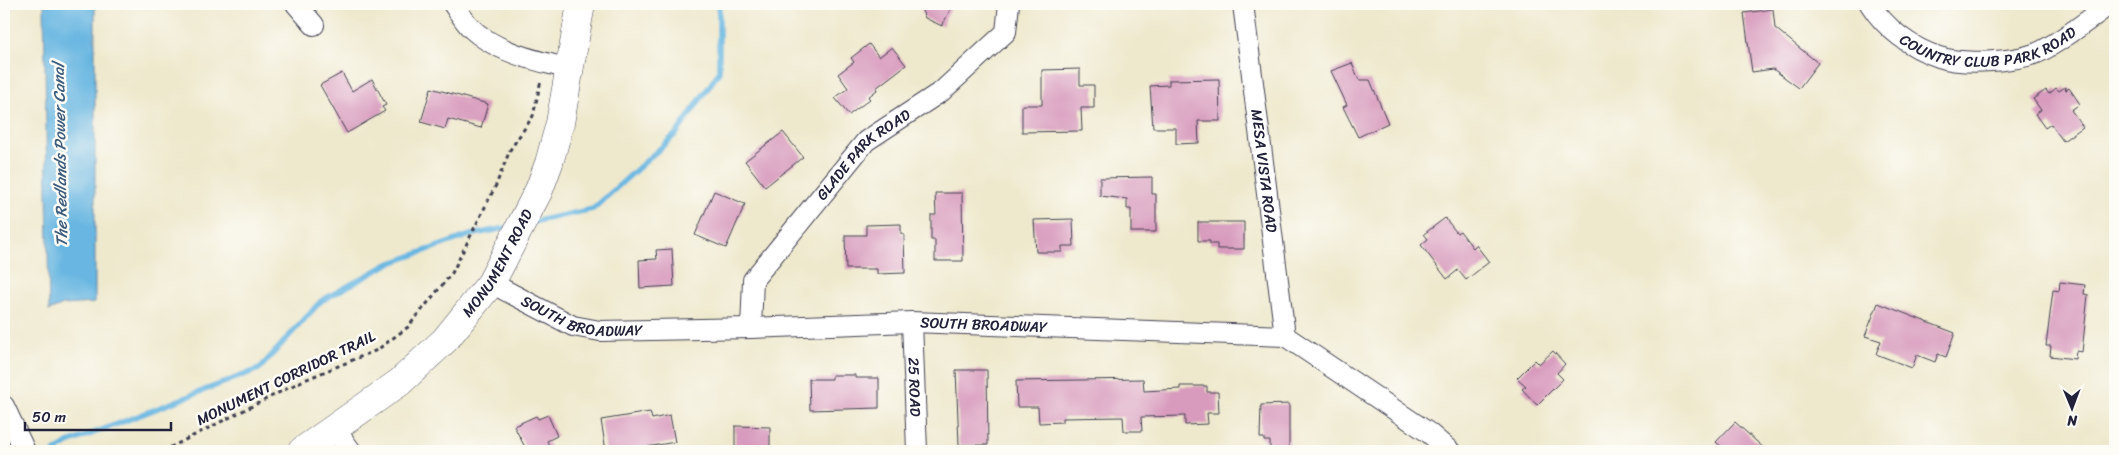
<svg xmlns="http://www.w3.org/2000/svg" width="2119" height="455" font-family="Sriracha,sans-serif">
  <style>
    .water { fill: #67b6e1; stroke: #446c8e }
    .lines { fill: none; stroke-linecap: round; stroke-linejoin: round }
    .stream { stroke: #67b6e1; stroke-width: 5.5 }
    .building { fill: #d89bbd }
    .minor-casing { stroke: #414051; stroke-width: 22 }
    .secondary-casing { stroke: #414051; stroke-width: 29 }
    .path { stroke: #414051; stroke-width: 3; stroke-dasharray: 4 4; stroke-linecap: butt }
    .minor { stroke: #fff; stroke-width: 20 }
    .secondary { stroke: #fff; stroke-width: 28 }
    .labels { text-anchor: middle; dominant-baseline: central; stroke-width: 5; stroke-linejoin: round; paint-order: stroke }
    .street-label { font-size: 15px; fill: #22223b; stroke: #fdfcf7 }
    .water-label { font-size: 16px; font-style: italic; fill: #3e5d7d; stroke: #fdfcf7 }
  </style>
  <rect width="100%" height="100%" fill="#fdfcf7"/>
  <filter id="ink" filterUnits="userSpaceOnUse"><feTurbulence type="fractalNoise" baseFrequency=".02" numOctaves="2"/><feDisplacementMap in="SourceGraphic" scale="10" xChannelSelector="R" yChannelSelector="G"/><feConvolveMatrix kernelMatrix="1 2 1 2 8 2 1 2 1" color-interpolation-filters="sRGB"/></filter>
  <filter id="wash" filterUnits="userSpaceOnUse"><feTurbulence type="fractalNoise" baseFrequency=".0096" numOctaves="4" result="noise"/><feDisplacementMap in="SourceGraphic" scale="20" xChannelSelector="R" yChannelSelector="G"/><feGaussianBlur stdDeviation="1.12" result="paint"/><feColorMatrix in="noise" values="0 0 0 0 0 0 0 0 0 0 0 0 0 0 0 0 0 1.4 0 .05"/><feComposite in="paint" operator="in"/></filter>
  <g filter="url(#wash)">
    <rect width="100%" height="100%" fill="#eee8cc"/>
    <path class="water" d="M44 4H95V303L63 305 49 311Z"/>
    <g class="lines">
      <g class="stream">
        <path d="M532 222 593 209 677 133 719 72V4"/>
        <path d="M55 451 68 443 259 369 321 301 388 264 470 235 511 227"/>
      </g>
    </g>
    <g id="blocks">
      <g class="building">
        <path d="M919 4H953L942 26 925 18Z"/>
        <path d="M1773 9 1775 28 1818 63 1799 88 1773 69 1752 72 1744 13Z"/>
        <path d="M869 44 879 57 892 47 906 65 876 88 877 90 868 97 870 99 849 115 835 98 848 88 838 74 854 62 851 58Z"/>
        <path d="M1352 63 1359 80H1370L1388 123 1358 137 1343 107 1347 105 1331 71Z"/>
        <path d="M1080 69V85H1094V108H1081L1082 131 1022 132V105H1042V70Z"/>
        <path d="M342 73 352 91 372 79 386 105 382 107 385 111 347 133 320 85Z"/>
        <path d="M1219 79 1220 121H1198L1199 143 1176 144V128H1153L1150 86 1169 85V80Z"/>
        <path d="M2065 87 2066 90 2069 88 2080 104 2071 110 2083 127 2063 141 2051 124 2045 128 2035 114 2041 110 2033 99 2046 90 2049 94 2056 88 2059 91Z"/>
        <path d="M431 88 488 104 481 128 448 119 445 129 421 122Z"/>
        <path d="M783 132 803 157 765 187 745 161Z"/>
        <path d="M1152 177V194H1156V232H1131V209H1127V199L1100 196V178Z"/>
        <path d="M714 191 745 204 726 248 695 235Z"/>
        <path d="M935 193H962L963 261H935V240H931V215H936Z"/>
        <path d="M1445 218 1457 233 1460 231 1473 248 1476 245 1489 262 1466 280 1458 270 1447 279 1421 245 1428 239 1424 234Z"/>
        <path d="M1073 219 1074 246H1062V252H1036L1034 220Z"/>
        <path d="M1198 222H1244V249H1217V244H1210V241H1198Z"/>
        <path d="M901 224V234H904L905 273 877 274V269H846L845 235H866V225Z"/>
        <path d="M672 249 674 286 640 288 639 260 657 259 656 250Z"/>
        <path d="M2060 282 2085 285 2084 294 2088 295 2082 352 2076 351 2075 359 2050 356 2051 346H2046L2053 290 2059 291Z"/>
        <path d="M1878 303 1955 333 1946 357 1938 354 1935 362 1917 355 1912 368 1876 354 1881 341 1865 336Z"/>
        <path d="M1553 351 1565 364 1557 373 1563 379 1537 405 1522 389 1526 386 1517 378 1535 360 1539 364Z"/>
        <path d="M956 370H987L988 445H959Z"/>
        <path d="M832 375H855V378H879V408L810 410 809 379H832Z"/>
        <path d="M1143 379 1144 391 1180 389V386H1207V392H1218L1219 413H1207L1208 424 1185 425V416L1141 417 1142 431H1124L1123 417 1063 418V422L1039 423 1038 407H1017L1016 381Z"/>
        <path d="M1289 404V451H1270V441H1264V438H1260L1261 405Z"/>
        <path d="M650 412 652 419 670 415 675 442 624 451H606L601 420Z"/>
        <path d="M548 415 557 436 547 441 552 451H527L514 426 536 416 538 419Z"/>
        <path d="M1735 422 1767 451H1726L1716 442Z"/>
        <path d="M735 426 770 427V451H735Z"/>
      </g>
    </g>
  </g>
  <g filter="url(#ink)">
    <use href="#blocks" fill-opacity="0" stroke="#414051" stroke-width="1"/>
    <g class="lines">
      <defs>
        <g id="minor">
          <path d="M296 4 314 25"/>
          <path d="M453 4C458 11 463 19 469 26 494 52 537 61 571 69"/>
          <path id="s1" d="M1243 4 1285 336"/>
          <path id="s2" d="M1870 4C1885 28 1911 48 1939 57 1962 65 2013 62 2037 53 2058 44 2091 18 2110 4"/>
          <path id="s3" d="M491 283 573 326 600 331 751 328 912 322 1285 336 1429 433 1450 451"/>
          <path id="s4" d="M912 322 917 451"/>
          <path id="s5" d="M751 328 753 280 866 141 942 91 1006 32 1009 4"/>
          <path d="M4 406 25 451"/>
          <path d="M335 429 351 451"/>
        </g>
        <g id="secondary">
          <path id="s6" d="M302 451 400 382 445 340 491 283 539 190 549 163 560 123 581 4"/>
        </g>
      </defs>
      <use href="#minor" class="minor-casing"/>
      <use href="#secondary" class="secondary-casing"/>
      <path class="path" d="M163 451 302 381 377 350 408 327 452 273 496 185 510 150 533 116 541 80"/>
      <use href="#minor" class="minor"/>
      <use href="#secondary" class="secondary"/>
    </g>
  </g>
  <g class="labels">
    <g class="street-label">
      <text stroke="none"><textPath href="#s2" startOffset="139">COUNTRY CLUB PARK ROAD</textPath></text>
      <text stroke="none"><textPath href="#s5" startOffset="216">GLADE PARK ROAD</textPath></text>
      <text stroke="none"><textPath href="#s1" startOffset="168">MESA VISTA ROAD</textPath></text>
      <text stroke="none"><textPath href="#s6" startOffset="275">MONUMENT ROAD</textPath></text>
      <text stroke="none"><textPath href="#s3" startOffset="99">SOUTH BROADWAY</textPath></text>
      <text stroke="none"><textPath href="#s3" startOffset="504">SOUTH BROADWAY</textPath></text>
      <text transform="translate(286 378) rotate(-26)">MONUMENT CORRIDOR TRAIL</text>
      <text stroke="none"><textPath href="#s4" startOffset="65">25 ROAD</textPath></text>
    </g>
    <g class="water-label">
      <text transform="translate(60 155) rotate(-91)">The Redlands Power Canal</text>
    </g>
  </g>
  <rect width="2119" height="455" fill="none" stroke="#fdfcf7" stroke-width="20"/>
  <g transform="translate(2072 408) rotate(179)" stroke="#fdfcf7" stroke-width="4" paint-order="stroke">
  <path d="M0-4L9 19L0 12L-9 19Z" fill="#22223b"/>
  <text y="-8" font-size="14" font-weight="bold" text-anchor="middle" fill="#22223b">N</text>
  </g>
  <path d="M25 422v8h146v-8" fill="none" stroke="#22223b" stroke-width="2.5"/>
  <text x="32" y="422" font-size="15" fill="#22223b" stroke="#fdfcf7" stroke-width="4" paint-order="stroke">50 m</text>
</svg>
